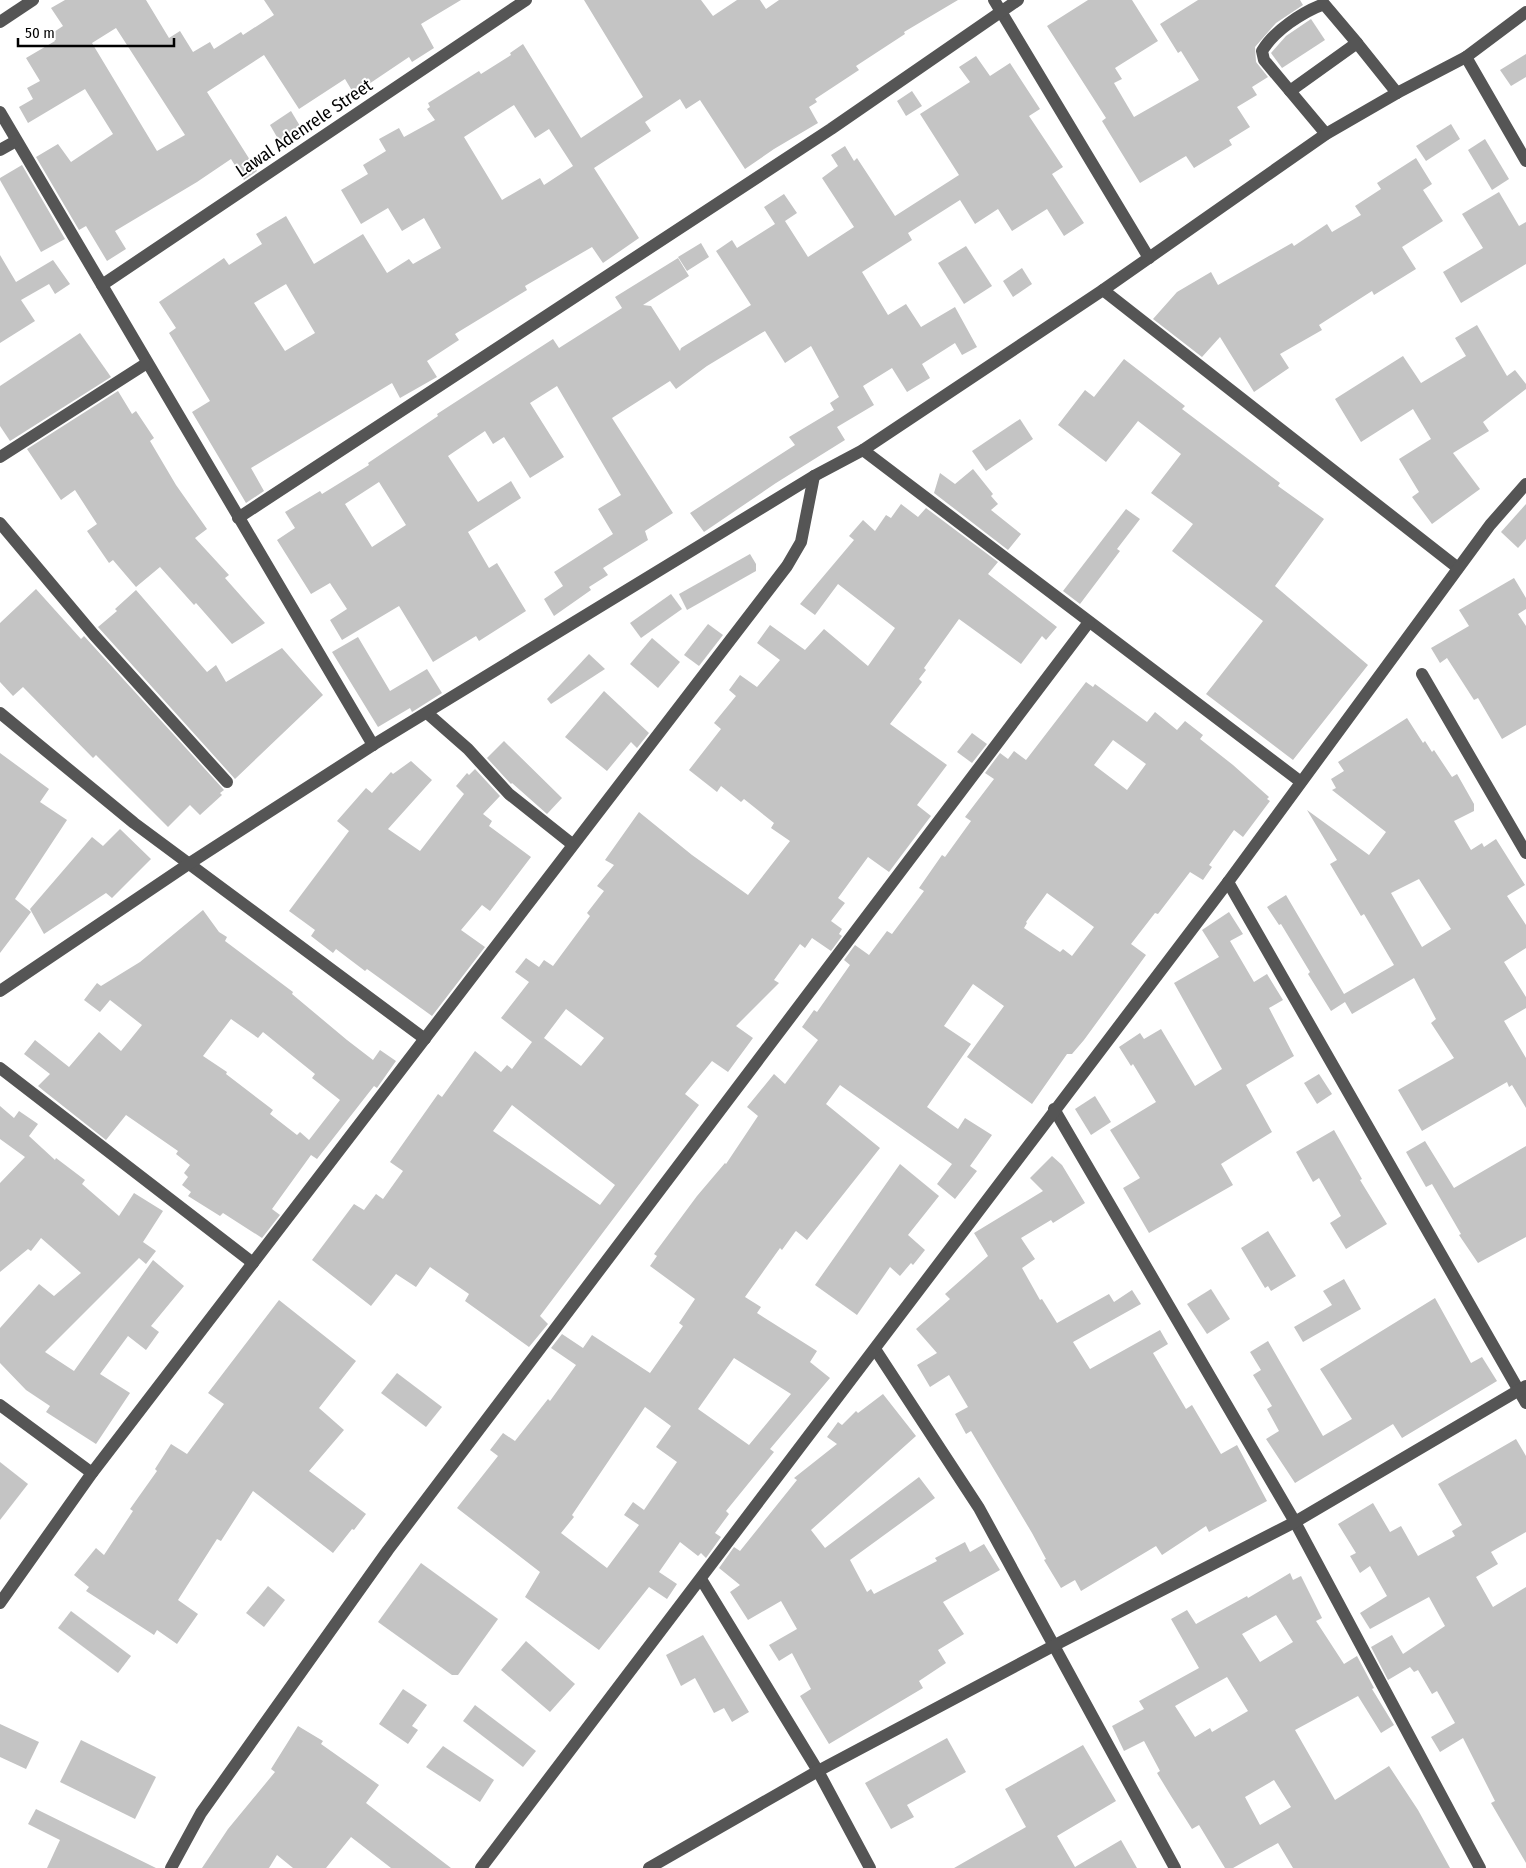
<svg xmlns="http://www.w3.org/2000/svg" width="1526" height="1868" font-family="'Fira Sans Condensed',sans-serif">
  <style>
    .building { fill: #c4c4c4; fill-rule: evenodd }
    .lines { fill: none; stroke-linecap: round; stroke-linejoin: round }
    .minor { stroke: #555; stroke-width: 12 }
    .labels { text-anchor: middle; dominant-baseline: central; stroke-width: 4; stroke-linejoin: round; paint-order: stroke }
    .street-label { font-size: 18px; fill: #000; stroke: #fff }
  </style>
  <rect width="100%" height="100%" fill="#fff"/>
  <g class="building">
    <path d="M65 0H146L169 38 180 31 193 52 210 42 214 49 241 32 243 35 274 15 264 0H461L421 24 434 48 412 62 409 57 354 94 345 79 299 109 264 55 207 92 257 171 244 180 231 159 197 182 115 231 126 249 107 261 86 226 79 230 36 157 58 144 71 162 113 134 85 89 28 123 19 107 33 99 27 88 40 81 26 58 55 41 51 34 63 26 51 8ZM116 28 185 135 157 151 92 43Z"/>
    <path d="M584 0H701L713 16 737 0H760L766 9 779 0H958L904 32 905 34 856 66 859 70 815 99 817 102 809 107 818 123 774 149 745 169 700 100 686 109 680 99 645 122 651 131 594 168 639 238 603 263 592 247 525 286 527 290 455 334 459 340 427 361 437 377 400 398 392 383 251 468 264 491 246 503 192 412 210 401 169 333 176 328 159 302 224 258 229 265 262 244 256 234 286 216 314 264 363 234 387 273 409 259 413 264 441 248 424 218 402 231 388 208 361 224 341 190 368 174 363 165 386 151 379 139 399 128 404 137 435 120 427 109 430 107 428 103 479 71 481 74 511 55 510 53 523 44 581 138 643 97ZM514 105 535 138 549 129 573 166 544 185 540 178 502 200 464 137ZM286 284 315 333 285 351 254 303Z"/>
    <path d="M1088 0H1132L1158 41 1115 68 1122 79 1114 83 1134 117 1199 80 1181 51 1178 53 1160 24 1198 0H1300L1303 5 1276 23 1255 47 1256 62 1268 77 1252 87 1257 95 1237 107 1250 127 1229 140 1232 145 1194 168 1186 156 1140 183 1102 121 1106 118 1047 26Z"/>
    <path d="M1311 19 1325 40 1282 68 1271 53 1286 36Z"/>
    <path d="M1526 54V77L1511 86 1500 70Z"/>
    <path d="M976 56 990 76 1010 63 1040 109 1029 116 1063 167 1052 174 1084 223 1064 236 1047 209 1012 231 998 209 975 224 960 200 908 233 912 240 862 272 888 315 906 304 921 327 955 307 977 347 962 355 955 343 922 364 930 378 907 392 892 368 863 386 874 405 837 427 845 440 776 483 704 532 690 513 795 445 789 437 834 410 830 403 839 397 811 346 785 363 765 331 707 366 676 389 670 381 612 418 673 513 645 531 648 540 603 568 608 575 589 587 591 590 554 616 544 599 563 586 554 572 613 534 598 509 621 495 557 386 530 403 564 457 530 478 504 437 493 444 485 431 448 456 478 502 511 481 521 498 468 532 489 568 497 563 526 611 479 641 476 636 433 662 399 606 342 640 330 620 347 609 330 583 311 594 277 540 295 528 285 512 320 491 322 494 369 465 368 463 438 416 437 414 553 339 559 348 622 308 615 297 678 258 689 276 643 305 651 306 680 351 681 348 751 305 716 251 732 240 737 248 775 224 764 207 784 194 797 213 785 221 808 257 854 227 822 178 838 166 831 155 845 146 854 161 857 158 895 216 959 175 920 114 970 82 959 67ZM379 482 406 525 372 547 345 504Z"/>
    <path d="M912 91 922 106 906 116 897 101Z"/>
    <path d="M291 111 303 131 281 144 270 125Z"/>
    <path d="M1451 124 1460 139 1426 161 1416 146Z"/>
    <path d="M1485 139 1509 179 1492 190 1468 150Z"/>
    <path d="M1416 158 1432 184 1423 190 1443 221 1402 247 1416 269 1374 295 1372 291 1319 325 1322 330 1280 354 1289 368 1254 392 1220 337 1202 357 1153 319 1177 292 1211 272 1218 285 1292 243 1294 246 1327 224 1332 232 1361 215 1355 206 1381 189 1377 183Z"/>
    <path d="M22 165 65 239 41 252 0 180V178Z"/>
    <path d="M1499 192 1519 226 1526 222V264L1461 303 1443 272 1483 248 1462 214Z"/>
    <path d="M701 243 709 257 687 271 678 257Z"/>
    <path d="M966 246 992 286 964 304 938 263Z"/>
    <path d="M0 255 16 282 53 260 70 284 55 294 49 284 21 300 35 321 0 343Z"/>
    <path d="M1022 268 1032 284 1013 297 1003 281Z"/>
    <path d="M1477 325 1507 376 1515 370 1526 384V389L1483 422 1489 431 1453 453 1480 489 1432 524 1412 497 1419 492 1399 459 1431 439 1413 409 1361 442 1335 399 1403 356 1421 383 1466 356 1455 338Z"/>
    <path d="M80 333 111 377 10 441 0 426V386Z"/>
    <path d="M1124 359 1185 406 1182 409 1280 483 1278 486 1324 519 1275 586 1368 665 1293 760 1206 694 1263 621 1172 551 1193 524 1151 493 1181 454 1138 421 1106 462 1058 425 1085 390 1094 397Z"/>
    <path d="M118 391 132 414 136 411 154 438 150 441 176 485 207 529 195 538 229 575 225 578 265 623 232 644 196 603 194 605 160 567 136 587 113 560 109 563 87 531 97 524 75 490 61 500 27 449Z"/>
    <path d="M1020 419 1033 439 986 471 972 451Z"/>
    <path d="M973 469 993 494 991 496 998 504 991 510 1021 534 1008 550 934 493 940 473 955 484Z"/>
    <path d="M901 504 918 517 926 508 998 562 988 574 1057 627 1046 640 1042 636 1021 664 959 619 924 668 926 670 919 679 922 682 890 724 947 765 917 805 931 816 889 872 868 857 838 898 845 903 831 921 842 929 839 934 842 936 831 951 812 938 805 948 800 944 774 980 779 983 736 1026 753 1038 728 1072 712 1061 685 1094 699 1105 540 1316 548 1324 529 1347 465 1301 469 1294 430 1267 416 1287 396 1274 371 1306 312 1260 354 1204 364 1210 376 1194 383 1199 403 1171 390 1162 438 1094 442 1097 475 1051 501 1072 507 1065 512 1069 532 1042 501 1018 529 982 515 972 526 958 539 967 544 960 553 966 590 916 587 913 604 891 597 886 614 865 605 860 639 812 692 855 748 895 790 841 771 828 774 823 744 799 741 802 721 786 717 792 689 770 721 729 714 723 736 696 729 690 740 675 757 687 780 660 757 643 770 625 805 650 824 629 868 666 895 628 838 584 815 615 800 604 854 540 849 536 863 520 875 531 886 515 891 518ZM566 1009 604 1038 581 1066 544 1038ZM512 1105 615 1185 600 1205 493 1131Z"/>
    <path d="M1526 504V539L1518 548 1501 532Z"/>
    <path d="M1126 509 1140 519 1117 549 1120 551 1080 604 1063 591Z"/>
    <path d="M750 554 756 564V571L687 610 679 594Z"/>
    <path d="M1514 578 1526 598V609L1518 614 1526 626V725L1502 739 1478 698 1474 700 1447 658 1440 663 1431 648 1469 626 1459 610Z"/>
    <path d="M36 589 81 639 84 636 224 790 220 793 222 795 200 815 190 805 168 827 96 755 93 758 23 687 13 696 0 682V623Z"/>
    <path d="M136 590 207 672 216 665 226 682 282 648 323 695 235 779 98 627 117 611 115 609Z"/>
    <path d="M671 594 682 609 641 638 630 623Z"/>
    <path d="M708 624 723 635 699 666 684 655Z"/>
    <path d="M358 637 390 691 427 669 442 693 412 712 410 708 378 727 332 652Z"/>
    <path d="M652 638 680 662 658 688 630 664Z"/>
    <path d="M589 654 605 669 551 704 547 699Z"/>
    <path d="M1086 682 1093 687 1095 684 1147 722 1155 712 1177 730 1185 721 1203 735 1200 739 1233 765 1269 797 1267 799 1270 801 1243 837 1234 830 1209 865 1212 867 1203 880 1190 872 1158 914 1155 913 1131 944 1146 955 1084 1040 1072 1054H1067L1032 1104 967 1057 1004 1006 973 984 944 1026 971 1044 927 1107 958 1129 965 1118 992 1135 970 1166 977 1171 955 1199 937 1184 952 1164 840 1085 826 1104 880 1148 807 1240 796 1231 795 1232 782 1250 780 1248 745 1297 761 1307 757 1313 817 1351 810 1362 830 1378 770 1449 774 1452 726 1511 729 1514 715 1533 721 1537 706 1558 701 1553 698 1556 680 1542 659 1572 677 1584 667 1599 649 1587 599 1650 525 1597 540 1572 457 1508 498 1456 490 1450 503 1433 515 1441 548 1399 550 1401 576 1365 551 1348 562 1334 583 1348 592 1335 650 1373 683 1326 679 1323 695 1299 650 1266 657 1256 654 1254 697 1196 725 1163 726 1164 758 1116 747 1107 774 1074 785 1084 818 1040 802 1027 814 1010 817 1012 850 965 844 960 855 945 869 955 887 931 892 934 924 891 919 888 942 855 945 857 971 821 965 817 994 779 985 773 1000 753 1008 759 1014 751 1026 760ZM1113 740 1146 764 1127 790 1094 765ZM1047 893 1094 927 1072 956 1063 949 1060 952 1024 928 1027 923 1026 922ZM734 1358 791 1394 749 1445 698 1409ZM645 1407 671 1426 656 1447 677 1462 644 1510 633 1502 624 1515 639 1525 607 1568 561 1533 574 1517 572 1515Z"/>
    <path d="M604 691 649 733 637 748 631 742 607 771 565 737Z"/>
    <path d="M1407 718 1423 743 1425 741 1432 752 1434 750 1452 777 1457 774 1474 804V811L1454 821 1471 850 1482 843 1484 847 1496 839 1525 885 1507 896 1526 925V948L1504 962 1526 997V1008L1504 1021 1526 1058V1108L1512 1085 1509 1087 1507 1082 1422 1131 1398 1090 1454 1058 1431 1023 1436 1019 1414 978 1352 1014 1345 1002 1331 1011 1308 974 1310 972 1281 924 1279 925 1267 907 1286 895 1344 994 1394 965 1364 914 1361 916 1330 864 1337 860 1307 810 1369 855 1386 832 1332 790 1336 788 1331 779 1344 771 1338 762ZM1419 879 1451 929 1422 947 1391 893Z"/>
    <path d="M972 733 987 744 972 763 957 752Z"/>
    <path d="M504 741 562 798 547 814 512 783 511 784 487 758Z"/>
    <path d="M0 753 49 789 40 802 67 820 15 899 31 912 0 953Z"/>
    <path d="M411 761 432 780 388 829 420 851 464 794 456 786 467 773 469 775 475 769 500 796 483 814 492 821 489 826 531 857 490 911 482 905 461 930 485 947 432 1016 367 969 365 971 336 949 333 953 311 936 315 930 289 911 349 831 337 821 366 788 372 793 391 772 393 774Z"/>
    <path d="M120 829 151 859 112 898 106 893 44 934 30 909 92 837 103 846Z"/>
    <path d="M203 910 219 932 227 937 225 941 293 992 292 994 347 1040 373 1060 380 1050 396 1061 377 1088 374 1086 317 1159 311 1155 272 1209 280 1215 262 1238 223 1213 220 1216 188 1196 191 1192 182 1185 188 1177 184 1173 190 1165 176 1154 178 1151 126 1115 106 1140 44 1091 38 1086 50 1074 24 1054 35 1040 69 1067 99 1032 121 1051 142 1025 110 1000 100 1012 84 1000 97 983 101 986 140 962ZM231 1019 258 1038 263 1032 315 1074 312 1078 340 1100 309 1140 300 1132 297 1135 270 1114 273 1110 226 1074 227 1072 203 1056Z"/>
    <path d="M1229 912 1243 934 1230 941 1254 982 1267 974 1283 1000 1269 1008 1294 1056 1246 1085 1272 1132 1221 1164 1233 1185 1149 1233 1123 1188 1140 1178 1110 1130 1156 1102 1133 1064 1131 1066 1119 1047 1140 1033 1144 1039 1161 1029 1195 1086 1222 1069 1174 983 1219 957 1202 930Z"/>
    <path d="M1319 1074 1332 1094 1317 1104 1304 1083Z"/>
    <path d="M1095 1096 1111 1122 1091 1135 1075 1109Z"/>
    <path d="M0 1106 14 1118 19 1111 38 1124 29 1136 55 1160 56 1158 85 1180 82 1184 119 1216 134 1193 163 1211 143 1242 156 1251 146 1264 139 1258 45 1352 74 1371 153 1260 184 1286 151 1326 159 1332 146 1350 128 1336 100 1374 130 1393 96 1444 46 1412 50 1406 26 1390 0 1363V1328L39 1284 54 1296 81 1273 41 1238 31 1251 28 1249 0 1272V1183L25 1157 0 1139Z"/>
    <path d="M1334 1130 1362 1179 1360 1180 1387 1224 1346 1249 1330 1223 1341 1216 1319 1178 1313 1182 1296 1152Z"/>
    <path d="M1425 1141 1454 1188 1526 1146V1237L1478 1263 1459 1235 1461 1234 1432 1184 1426 1187 1406 1152Z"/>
    <path d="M1052 1156 1062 1165 1085 1203 1053 1223 1051 1220 1021 1238 1035 1259 1022 1268 1040 1300 1042 1299 1057 1323 1109 1294 1114 1302 1132 1290 1141 1304 1073 1342 1090 1369 1160 1330 1168 1344 1153 1353 1186 1409 1192 1405 1221 1454 1237 1445 1267 1501 1209 1532 1206 1526 1162 1555 1156 1546 1081 1591 1075 1580 1061 1588 1044 1560 1046 1559 1032 1533 971 1431 966 1434 955 1414 968 1407 949 1375 930 1387 917 1365 937 1353 916 1329 950 1299 945 1294 988 1256 974 1233 1043 1191 1030 1178Z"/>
    <path d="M900 1164 939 1196 908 1235 925 1250 913 1265 911 1263 900 1276 890 1267 857 1315 815 1285Z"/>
    <path d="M1268 1231 1296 1276 1271 1291 1268 1286 1265 1288 1241 1248Z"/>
    <path d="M1344 1279 1361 1309 1303 1342 1294 1327 1332 1305 1323 1291Z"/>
    <path d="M1211 1289 1230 1319 1207 1334 1187 1304Z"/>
    <path d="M1435 1298 1471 1363 1482 1357 1497 1381 1402 1438 1393 1424 1295 1483 1266 1439 1279 1431 1267 1409 1272 1406 1253 1375 1261 1370 1250 1352 1268 1341 1323 1436 1352 1419 1320 1369Z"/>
    <path d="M279 1300 356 1361 319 1408 344 1430 309 1471 366 1514 354 1530 352 1529 333 1553 253 1491 221 1541 217 1539 178 1600 198 1614 177 1644 157 1630 154 1635 86 1591 89 1587 74 1575 96 1548 104 1555 133 1511 130 1509 157 1471 155 1469 171 1444 187 1454 224 1404 208 1393Z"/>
    <path d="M397 1373 442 1407 426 1427 381 1393Z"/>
    <path d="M883 1394 916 1436 811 1530 825 1548 919 1477 935 1498 850 1560 867 1592 871 1589 874 1594 937 1561 935 1558 965 1542 970 1552 984 1544 1000 1570 943 1602 964 1634 938 1650 946 1663 919 1681 923 1688 829 1744 800 1696 811 1689 792 1653 779 1661 769 1645 797 1629 781 1601 748 1620 730 1592 740 1585 719 1568 734 1547 740 1551 797 1480 794 1478 837 1444 827 1437 838 1422 842 1425 856 1411 858 1413Z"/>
    <path d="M1516 1439 1526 1456V1532L1491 1552 1498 1564 1476 1577 1493 1607 1526 1587V1863L1491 1803 1495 1801 1463 1738 1440 1752 1431 1737 1455 1723 1437 1691 1432 1694 1418 1670 1414 1672 1410 1667 1388 1680 1371 1647 1392 1635 1403 1654 1445 1626 1429 1597 1370 1629 1360 1613 1387 1596 1370 1566 1360 1573 1350 1556 1356 1553 1338 1524 1373 1503 1390 1532 1401 1526 1418 1556 1455 1536 1452 1531 1462 1525 1438 1484Z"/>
    <path d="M0 1462 28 1484 0 1520Z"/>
    <path d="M421 1563 498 1619 458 1675H452L378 1622Z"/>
    <path d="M1290 1573 1293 1580 1301 1576 1322 1618 1316 1621 1344 1664 1357 1656 1374 1688 1372 1689 1394 1725 1381 1733 1358 1696 1295 1730 1335 1800 1389 1766 1418 1810 1450 1868H1293L1278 1843 1233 1868H1225L1199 1825 1192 1829 1171 1796 1157 1773 1160 1771 1144 1741 1124 1751 1112 1726 1144 1709 1139 1701 1199 1668 1171 1619 1187 1610 1196 1624 1247 1596 1248 1598ZM1276 1615 1293 1642 1260 1662 1242 1634ZM1227 1677 1248 1711 1212 1732 1210 1728 1195 1737 1175 1706ZM1274 1780 1291 1807 1260 1825 1245 1797Z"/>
    <path d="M268 1586 285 1600 264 1627 246 1613Z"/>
    <path d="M71 1611 131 1656 118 1673 58 1628Z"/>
    <path d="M703 1635 749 1712 732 1722 724 1708 714 1713 695 1678 681 1686 666 1655Z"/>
    <path d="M526 1641 575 1684 550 1712 501 1670Z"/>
    <path d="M403 1689 427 1705 412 1726 418 1730 408 1744 379 1724Z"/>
    <path d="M475 1705 536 1751 523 1767 463 1721Z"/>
    <path d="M0 1724 39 1742 26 1769 0 1757Z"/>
    <path d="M298 1726 323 1741 321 1744 379 1785 366 1803 451 1868H391L351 1837 326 1868H293L277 1855 269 1868H202L228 1829 275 1772 271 1769Z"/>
    <path d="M947 1738 966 1772 907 1805 914 1817 891 1829 865 1783Z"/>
    <path d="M81 1740 156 1777 135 1819 60 1782Z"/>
    <path d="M1083 1745 1116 1801 1057 1836 1075 1867 1121 1840 1137 1868H954L1026 1827 1005 1789Z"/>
    <path d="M443 1746 494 1780 480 1802 426 1767Z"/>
    <path d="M36 1809 156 1868H47L60 1840 28 1824Z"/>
  </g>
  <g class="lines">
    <g class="minor">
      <path d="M994 0 1149 258"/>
      <path d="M0 22 33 0"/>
      <path d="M1466 57 1526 161"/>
      <path d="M1290 91 1264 60 1262 51C1274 31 1302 12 1324 4L1357 43"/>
      <path d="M0 112 373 745"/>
      <path d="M1326 134 1290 91 1357 43 1397 93"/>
      <path d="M0 150 16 141"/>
      <path d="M102 285 526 0"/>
      <path d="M1103 290 1458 568"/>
      <path d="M863 450 1301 782"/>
      <path d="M0 457 147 363"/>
      <path d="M238 518 831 129 1018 0"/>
      <path d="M0 523 94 635 227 782"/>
      <path d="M1422 674 1526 853"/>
      <path d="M0 713 134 823 425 1039"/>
      <path d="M427 713 468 749 509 794 572 844"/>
      <path d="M1228 882 1526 1403"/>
      <path d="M0 991 190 863 373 745 814 476 863 450 1103 290 1326 134 1397 93 1466 57 1526 12"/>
      <path d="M0 1068 253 1263"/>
      <path d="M1054 1109 1295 1522 1480 1868"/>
      <path d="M875 1349 979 1508 1175 1868"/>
      <path d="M0 1405 92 1473"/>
      <path d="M701 1579 818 1771 870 1868"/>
      <path d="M0 1603 92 1473 787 566 801 542 814 476"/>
      <path d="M171 1868 201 1813 388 1550 1089 622"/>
      <path d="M481 1868 1228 882 1490 525 1526 484"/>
      <path d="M649 1868 818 1771 1055 1645 1295 1522 1526 1386"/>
    </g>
  </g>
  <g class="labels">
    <g class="street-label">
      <text transform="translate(304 128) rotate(-34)">Lawal Adenrele Street</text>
    </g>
  </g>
  <path d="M18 38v8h156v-8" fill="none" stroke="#000000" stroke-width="2.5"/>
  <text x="25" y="38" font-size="15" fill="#000000" stroke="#ffffff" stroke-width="4" paint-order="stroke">50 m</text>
</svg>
